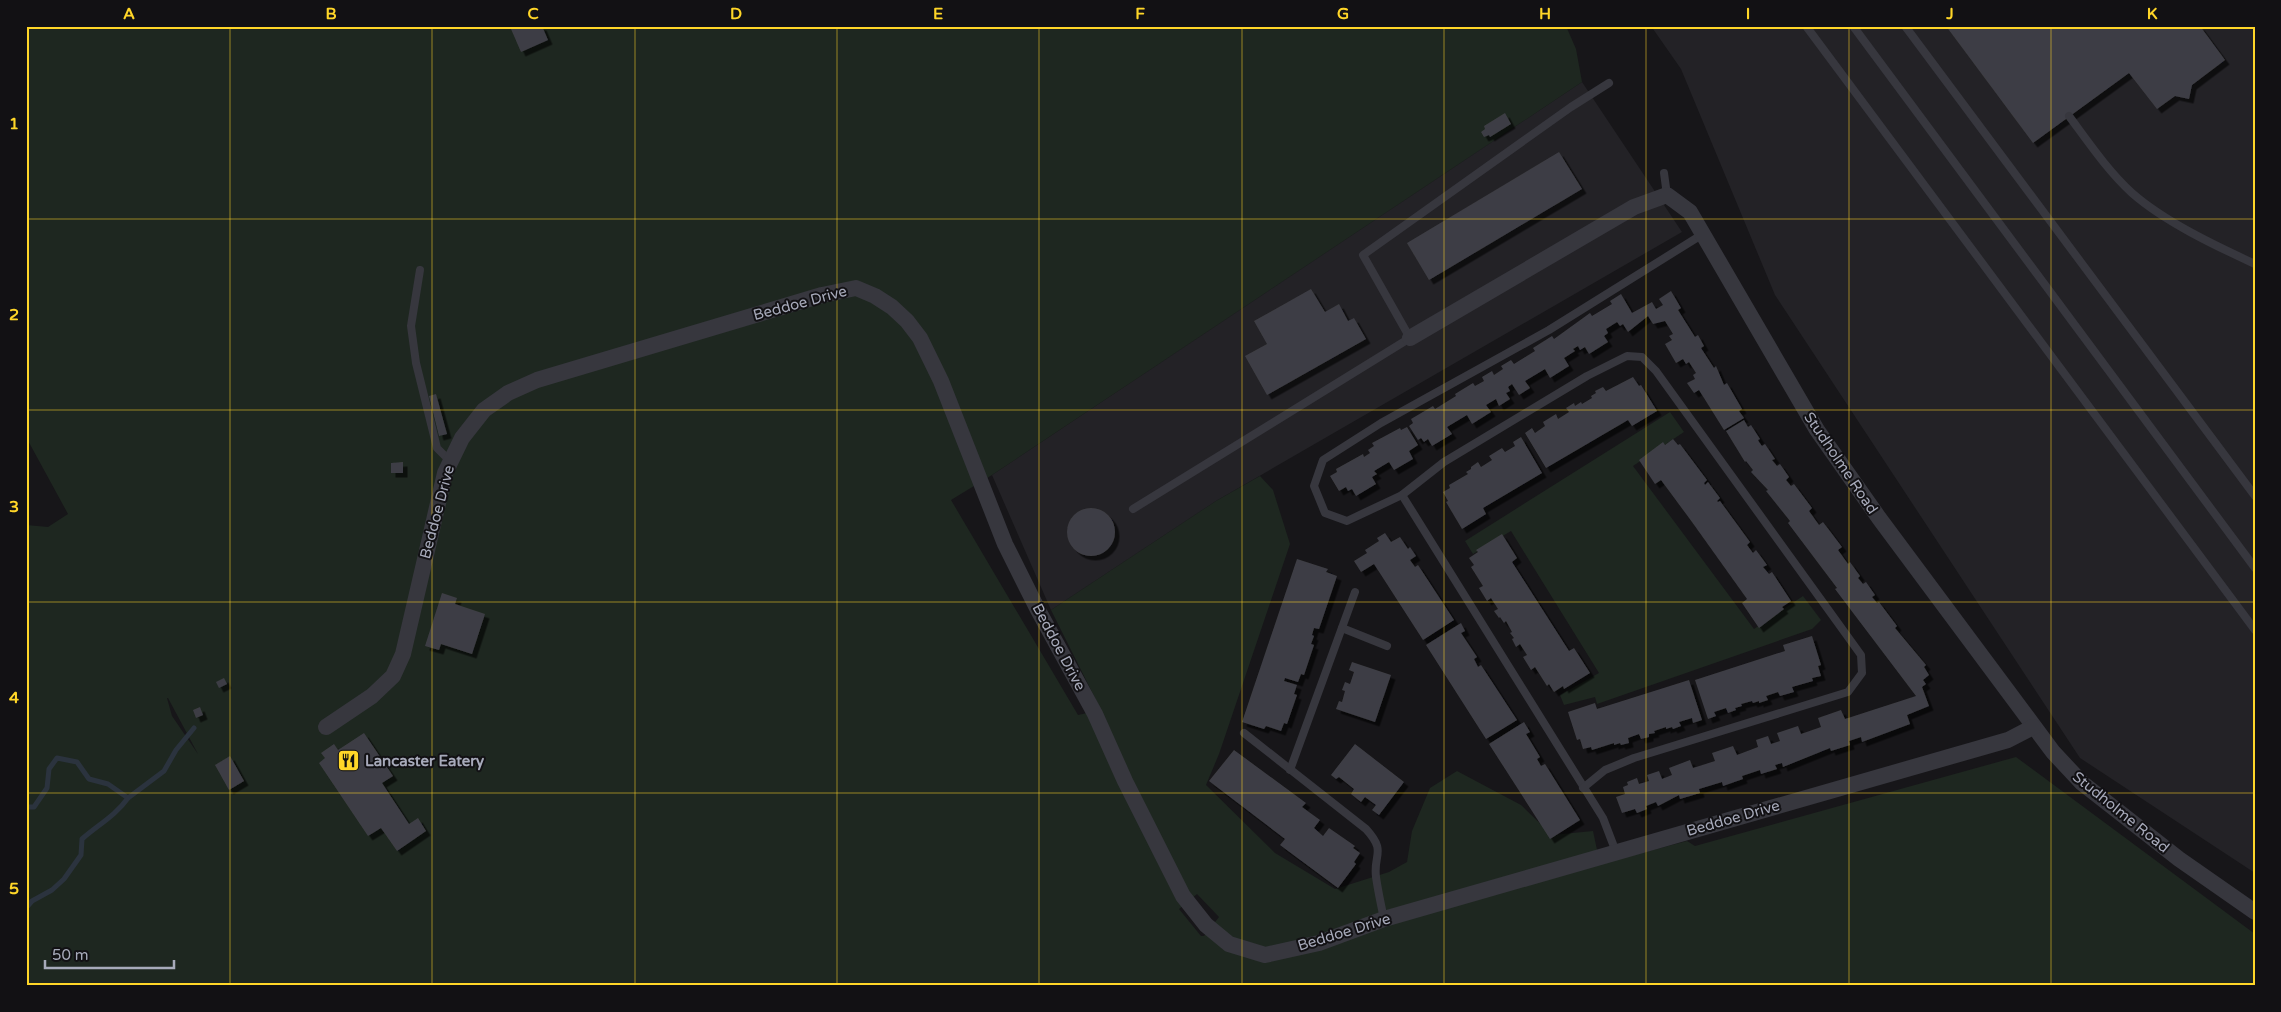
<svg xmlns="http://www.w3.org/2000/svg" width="2281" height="1012" font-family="'Varela Round',sans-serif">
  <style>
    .built { fill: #232226 }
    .green { fill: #1e2720; fill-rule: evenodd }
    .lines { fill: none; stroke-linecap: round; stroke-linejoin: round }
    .stream { stroke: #2b333e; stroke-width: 5 }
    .building { fill: #3e3e44; filter: url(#shadow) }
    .service { stroke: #37373e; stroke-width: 8 }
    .minor { stroke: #37373e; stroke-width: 16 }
    .grid { fill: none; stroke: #ffd628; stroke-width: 1; stroke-opacity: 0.55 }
    .labels { text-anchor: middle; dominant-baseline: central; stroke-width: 4; stroke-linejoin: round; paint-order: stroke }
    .street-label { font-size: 15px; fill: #a7aaba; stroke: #121114 }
    .poi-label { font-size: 15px; font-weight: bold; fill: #a7aaba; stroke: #121114; text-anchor: start }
    .neatline { fill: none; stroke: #ffd628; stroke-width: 2 }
    .grid-label { font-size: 16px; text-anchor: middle; font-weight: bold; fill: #ffd628 }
  </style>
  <defs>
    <filter id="shadow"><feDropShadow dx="4.5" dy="4.5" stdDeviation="0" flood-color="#0009"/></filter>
  </defs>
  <rect width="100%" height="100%" fill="#171619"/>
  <g class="built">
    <path d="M1651 26H2255V873L2080 758 1775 295 1681 69Z"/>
    <path d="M1582 82 1682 232 1216 501 1051 610 992 475Z"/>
  </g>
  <g class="green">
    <path d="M26 26H1566L1576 49 1582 82 992 475 951 500 1078 715 1101 710 1051 610 1216 501 1260 476 1273 490 1290 544 1219 754 1206 785 1275 853 1335 889 1389 872 1407 862 1412 831 1430 788 1457 771 1521 805 1552 835 1593 831 1600 864 1687 841 1695 846 2016 757 2255 934V986H26V525L48 527 68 514 26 437ZM167 698H168L198 754 172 716ZM1197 894 1219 917 1204 936H1201L1179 909Z"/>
    <path d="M1670 412 1684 432 1633 466 1754 629 1803 596 1821 620 1812 629 1597 704 1595 697 1564 705 1560 695 1599 673 1511 531 1473 554 1465 541Z"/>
  </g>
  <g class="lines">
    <g class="stream">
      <path d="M26 807H34L47 788 49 769 57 758 77 762 89 779 108 784 128 798 164 771 176 750 194 728"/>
      <path d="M26 908 32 901 52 890 64 879 81 855 82 839C98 825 116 815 128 798"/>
    </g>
  </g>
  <g class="building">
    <path d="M517 26H542L548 40 521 52 511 29Z"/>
    <path d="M1946 26H2200L2225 60 2192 85 2189 99 2175 96 2157 109 2129 73 2033 143Z"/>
    <path d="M1505 113 1511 124 1490 137 1489 135 1484 137 1481 132 1485 129 1484 126Z"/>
    <path d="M1559 152 1582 189 1429 280 1407 243Z"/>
    <path d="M1311 289 1325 312 1339 304 1348 321 1354 318 1366 339 1267 395 1245 356 1267 344 1254 321Z"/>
    <path d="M1671 291 1681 308 1678 310 1695 337 1698 335 1704 346 1701 348 1714 368 1716 366 1724 385 1727 383 1742 409 1739 411 1744 418 1724 430 1699 390 1694 393 1687 383 1695 379 1693 375 1696 373 1689 362 1686 364 1683 359 1676 363 1665 344 1672 340 1669 336 1673 334 1665 321 1653 324 1648 316 1628 332 1623 324 1620 326 1617 322 1606 329 1608 333 1604 336 1608 342 1589 354 1585 347 1580 350 1578 346 1573 349 1575 351 1564 358 1569 366 1550 378 1545 369 1525 381 1530 388 1519 395 1512 384 1508 387 1510 391 1506 393 1510 399 1499 406 1496 399 1486 405 1491 412 1472 424 1467 415 1447 427 1452 434 1432 446 1428 439 1424 442 1421 438 1418 440 1409 426 1413 423 1411 419 1433 406 1435 409 1456 396 1455 394 1473 383 1475 386 1484 381 1482 377 1492 371 1494 375 1503 369 1501 366 1511 360 1514 364 1535 351 1533 348 1552 336 1554 339 1590 313 1592 316 1612 304 1610 301 1621 294 1632 313 1652 302 1656 309 1663 305 1659 299Z"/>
    <path d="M1633 377 1639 386 1641 385 1657 411 1632 426 1628 420 1546 468 1525 433 1532 428 1535 433 1545 426 1543 422 1556 414 1558 419 1569 412 1566 408 1574 403 1575 406 1581 402 1582 404 1592 398 1591 396 1596 393 1595 391 1603 387 1606 391Z"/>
    <path d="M436 394 447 434 439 436 429 396Z"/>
    <path d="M1744 420 1748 427 1751 425 1760 439 1758 440 1759 442 1762 446 1765 444 1775 459 1772 460 1777 466 1780 464 1789 477 1786 480 1791 486 1794 484 1812 508 1809 511 1819 525 1823 522 1842 547 1838 550 1848 564 1850 562 1860 576 1858 578 1863 584 1866 582 1875 595 1872 597 1877 603 1879 602 1897 626 1895 628 1926 665 1924 667 1929 675 1923 680 1926 684 1922 687 1929 706 1907 715 1910 724 1862 742 1861 737 1849 741 1850 745 1831 751 1830 748 1783 767 1782 763 1775 765 1777 769 1761 774 1760 770 1742 776 1743 779 1723 786 1722 782 1699 789 1700 793 1680 799 1679 795 1658 806 1656 802 1646 806 1647 809 1637 813 1635 809 1622 813 1616 797 1625 794 1623 787 1628 785 1627 782 1637 778 1639 784 1649 781 1647 775 1659 771 1662 779 1672 775 1669 768 1690 760 1693 768 1715 761 1712 753 1733 746 1737 755 1758 747 1756 740 1768 736 1771 744 1780 741 1777 733 1798 726 1801 734 1821 727 1818 718 1841 710 1845 719 1916 696 1835 589 1837 588 1788 523 1790 521 1766 491 1768 490 1751 472 1753 470 1746 461 1745 462 1726 431Z"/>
    <path d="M1407 427 1418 445 1409 451 1413 459 1394 470 1389 462 1374 471 1377 474 1372 477 1376 484 1356 496 1352 489 1348 491 1346 487 1339 491 1330 476 1337 472 1336 469 1363 454 1364 457 1370 453 1368 450 1374 446 1372 443 1400 428 1401 430Z"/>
    <path d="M1521 437 1542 473 1483 508 1486 514 1462 529 1446 502 1448 501 1443 492 1450 488 1449 485 1468 474 1466 472 1471 469V467L1478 462 1481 467 1492 460 1489 456 1502 448 1505 452 1515 446 1513 442Z"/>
    <path d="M1673 439 1678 445 1680 444 1707 480 1704 483 1705 485 1708 482 1720 498 1717 501 1718 502 1720 501 1750 542 1747 545 1753 553 1756 550 1767 565 1763 567 1769 574 1772 572 1791 601 1782 607 1784 609 1759 628 1742 603 1747 599 1692 522 1661 480 1655 484 1639 460 1663 442 1665 445Z"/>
    <path d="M403 462V473H391V463Z"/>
    <circle cx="1091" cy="532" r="24"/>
    <path d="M1385 533 1391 542 1400 537 1408 549 1410 547 1416 556 1410 560 1415 567 1418 565 1454 620 1423 640 1374 564 1361 572 1354 561 1367 553 1365 550 1379 541 1377 538Z"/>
    <path d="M1502 534 1517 558 1512 562 1569 651 1574 648 1590 673 1564 689 1563 686 1554 692 1549 684 1547 686 1535 667 1531 670 1523 657 1527 655 1520 644 1516 647 1512 639 1514 638 1510 633 1512 632 1506 621 1504 623 1500 617 1499 618 1494 611 1498 609 1491 598 1487 601 1479 588 1483 586 1471 567 1474 565 1469 558 1478 552 1476 550Z"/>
    <path d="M1297 559 1328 569 1326 572 1337 576 1319 629 1314 628 1312 635 1314 636 1311 644 1314 645 1304 675 1301 674 1298 682 1285 678 1284 681 1297 685 1294 694 1297 695 1287 724 1284 723 1281 731 1266 726 1264 729 1242 722Z"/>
    <path d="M442 593 457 598 455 604 485 614 472 654 441 644 439 650 425 646Z"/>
    <path d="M1461 623 1465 631 1461 633 1477 657 1474 659 1478 667 1481 665 1517 720 1486 739 1426 645Z"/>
    <path d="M1812 636 1821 665 1818 666 1821 676 1812 678 1813 681 1792 687 1794 692 1780 696 1778 692 1766 696 1768 700 1759 703V701L1753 703 1752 701 1741 704 1742 706 1735 708 1736 710 1728 713 1726 708 1714 712 1716 716 1708 719 1695 680 1785 651 1783 645Z"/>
    <path d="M1352 662 1391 675 1375 722 1336 709 1339 701 1342 702 1345 691 1342 690 1345 682 1350 684 1354 672 1349 670Z"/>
    <path d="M224 678 227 684 219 688 216 682Z"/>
    <path d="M1689 680 1702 720 1693 723 1692 718 1679 722 1681 726 1673 729 1672 727 1666 729V727L1654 731 1655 733 1649 734V737L1641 739 1639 734 1628 738 1629 743 1621 745 1620 743 1614 745V743L1592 750 1591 747 1583 749 1580 739 1577 740 1568 712 1595 703 1597 709Z"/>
    <path d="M200 707 203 715 196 718 193 710Z"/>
    <path d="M1524 722 1530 732 1526 734 1540 757 1537 759 1541 766 1545 764 1580 820 1550 839 1489 744Z"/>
    <path d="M364 733 393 776 382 783 409 824 418 818 426 831 397 851 381 828 368 836 319 763 325 758 321 753 334 744 338 750Z"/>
    <path d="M1355 744 1404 782 1379 815 1372 810 1376 805 1365 797 1361 802 1351 794 1354 789 1339 777 1336 779 1331 775Z"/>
    <path d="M1234 750 1306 803 1302 807 1320 820 1314 828 1323 836 1329 828 1355 846 1353 848 1360 853 1354 862 1356 864 1338 888 1280 845 1285 839 1209 781Z"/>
    <path d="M230 756 244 781 229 790 215 765Z"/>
  </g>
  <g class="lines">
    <g class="service">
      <path d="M1806 26 2255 630"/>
      <path d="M1853 26 2255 568"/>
      <path d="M1905 26 2255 496"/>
      <path d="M2069 116C2089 143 2108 171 2132 193 2165 222 2216 246 2255 264"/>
      <path d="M1664 173 1667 195"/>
      <path d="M420 270 411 326 416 363 437 448 450 461"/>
      <path d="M1402 495 1603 818 1616 852"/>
      <path d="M1133 509 1410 338 1363 255 1571 107 1609 83"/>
      <path d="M1342 628 1387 646"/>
      <path d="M1244 733 1366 829C1387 852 1373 854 1376 877 1378 891 1381 905 1384 919"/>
      <path d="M1290 770 1355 592"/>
      <path d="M1583 788 1605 770 1634 758 1848 692 1862 673 1861 655 1656 371 1642 357 1627 356 1587 376 1444 462 1402 495 1347 521 1325 513 1314 486 1323 460 1381 423 1549 330 1703 234"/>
    </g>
    <g class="minor">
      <path d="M1410 338 1634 207 1667 195 1690 212 1817 430 1879 518 2053 752 2082 783 2179 859 2255 912"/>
      <path d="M326 727 372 696 393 676 403 654 445 473 462 438 484 410 508 393 537 380 822 295 856 288 875 296 892 307 907 321 920 338 941 381 1005 544 1038 610 1095 714 1125 781 1183 896 1206 925 1229 944 1265 955 1319 943 1384 919 2008 740 2033 727"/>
    </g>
  </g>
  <path class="grid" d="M230 26V986M432 26V986M635 26V986M837 26V986M1039 26V986M1242 26V986M1444 26V986M1646 26V986M1849 26V986M2051 26V986M26 219H2255M26 410H2255M26 602H2255M26 793H2255"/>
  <defs>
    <symbol id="restaurant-square" viewBox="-11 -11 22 22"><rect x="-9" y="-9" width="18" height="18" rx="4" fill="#ffd628" stroke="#121114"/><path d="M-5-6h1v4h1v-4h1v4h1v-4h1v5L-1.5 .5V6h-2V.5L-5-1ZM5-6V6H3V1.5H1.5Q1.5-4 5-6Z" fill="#111"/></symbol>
  </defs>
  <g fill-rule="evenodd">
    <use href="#restaurant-square" x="336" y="748" width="25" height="25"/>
  </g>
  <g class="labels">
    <g class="street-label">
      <text transform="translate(800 303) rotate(-15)">Beddoe Drive</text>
      <text transform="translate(1841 463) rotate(56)">Studholme Road</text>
      <text transform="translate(437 512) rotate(-75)">Beddoe Drive</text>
      <text transform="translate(1059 647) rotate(62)">Beddoe Drive</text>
      <text transform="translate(2121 812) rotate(39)">Studholme Road</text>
      <text transform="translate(1733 818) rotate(-16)">Beddoe Drive</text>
      <text transform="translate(1344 932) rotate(-17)">Beddoe Drive</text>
    </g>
    <g class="poi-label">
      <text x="365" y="761">Lancaster Eatery</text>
    </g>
  </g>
  <rect width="2281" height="1012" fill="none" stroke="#121114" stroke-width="55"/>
  <path d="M45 960v8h129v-8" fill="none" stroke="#a7aaba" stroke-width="2.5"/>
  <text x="52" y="960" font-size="15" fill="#a7aaba" stroke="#121114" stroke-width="4" paint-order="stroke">50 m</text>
  <rect x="28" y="28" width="2226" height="956" class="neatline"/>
  <g class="grid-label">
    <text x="129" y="19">A</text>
    <text x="331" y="19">B</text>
    <text x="533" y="19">C</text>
    <text x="736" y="19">D</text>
    <text x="938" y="19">E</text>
    <text x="1140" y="19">F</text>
    <text x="1343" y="19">G</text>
    <text x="1545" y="19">H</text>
    <text x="1748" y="19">I</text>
    <text x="1950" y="19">J</text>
    <text x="2152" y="19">K</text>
    <text x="14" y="129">1</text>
    <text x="14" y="320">2</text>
    <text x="14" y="512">3</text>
    <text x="14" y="703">4</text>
    <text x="14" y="894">5</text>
  </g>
</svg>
